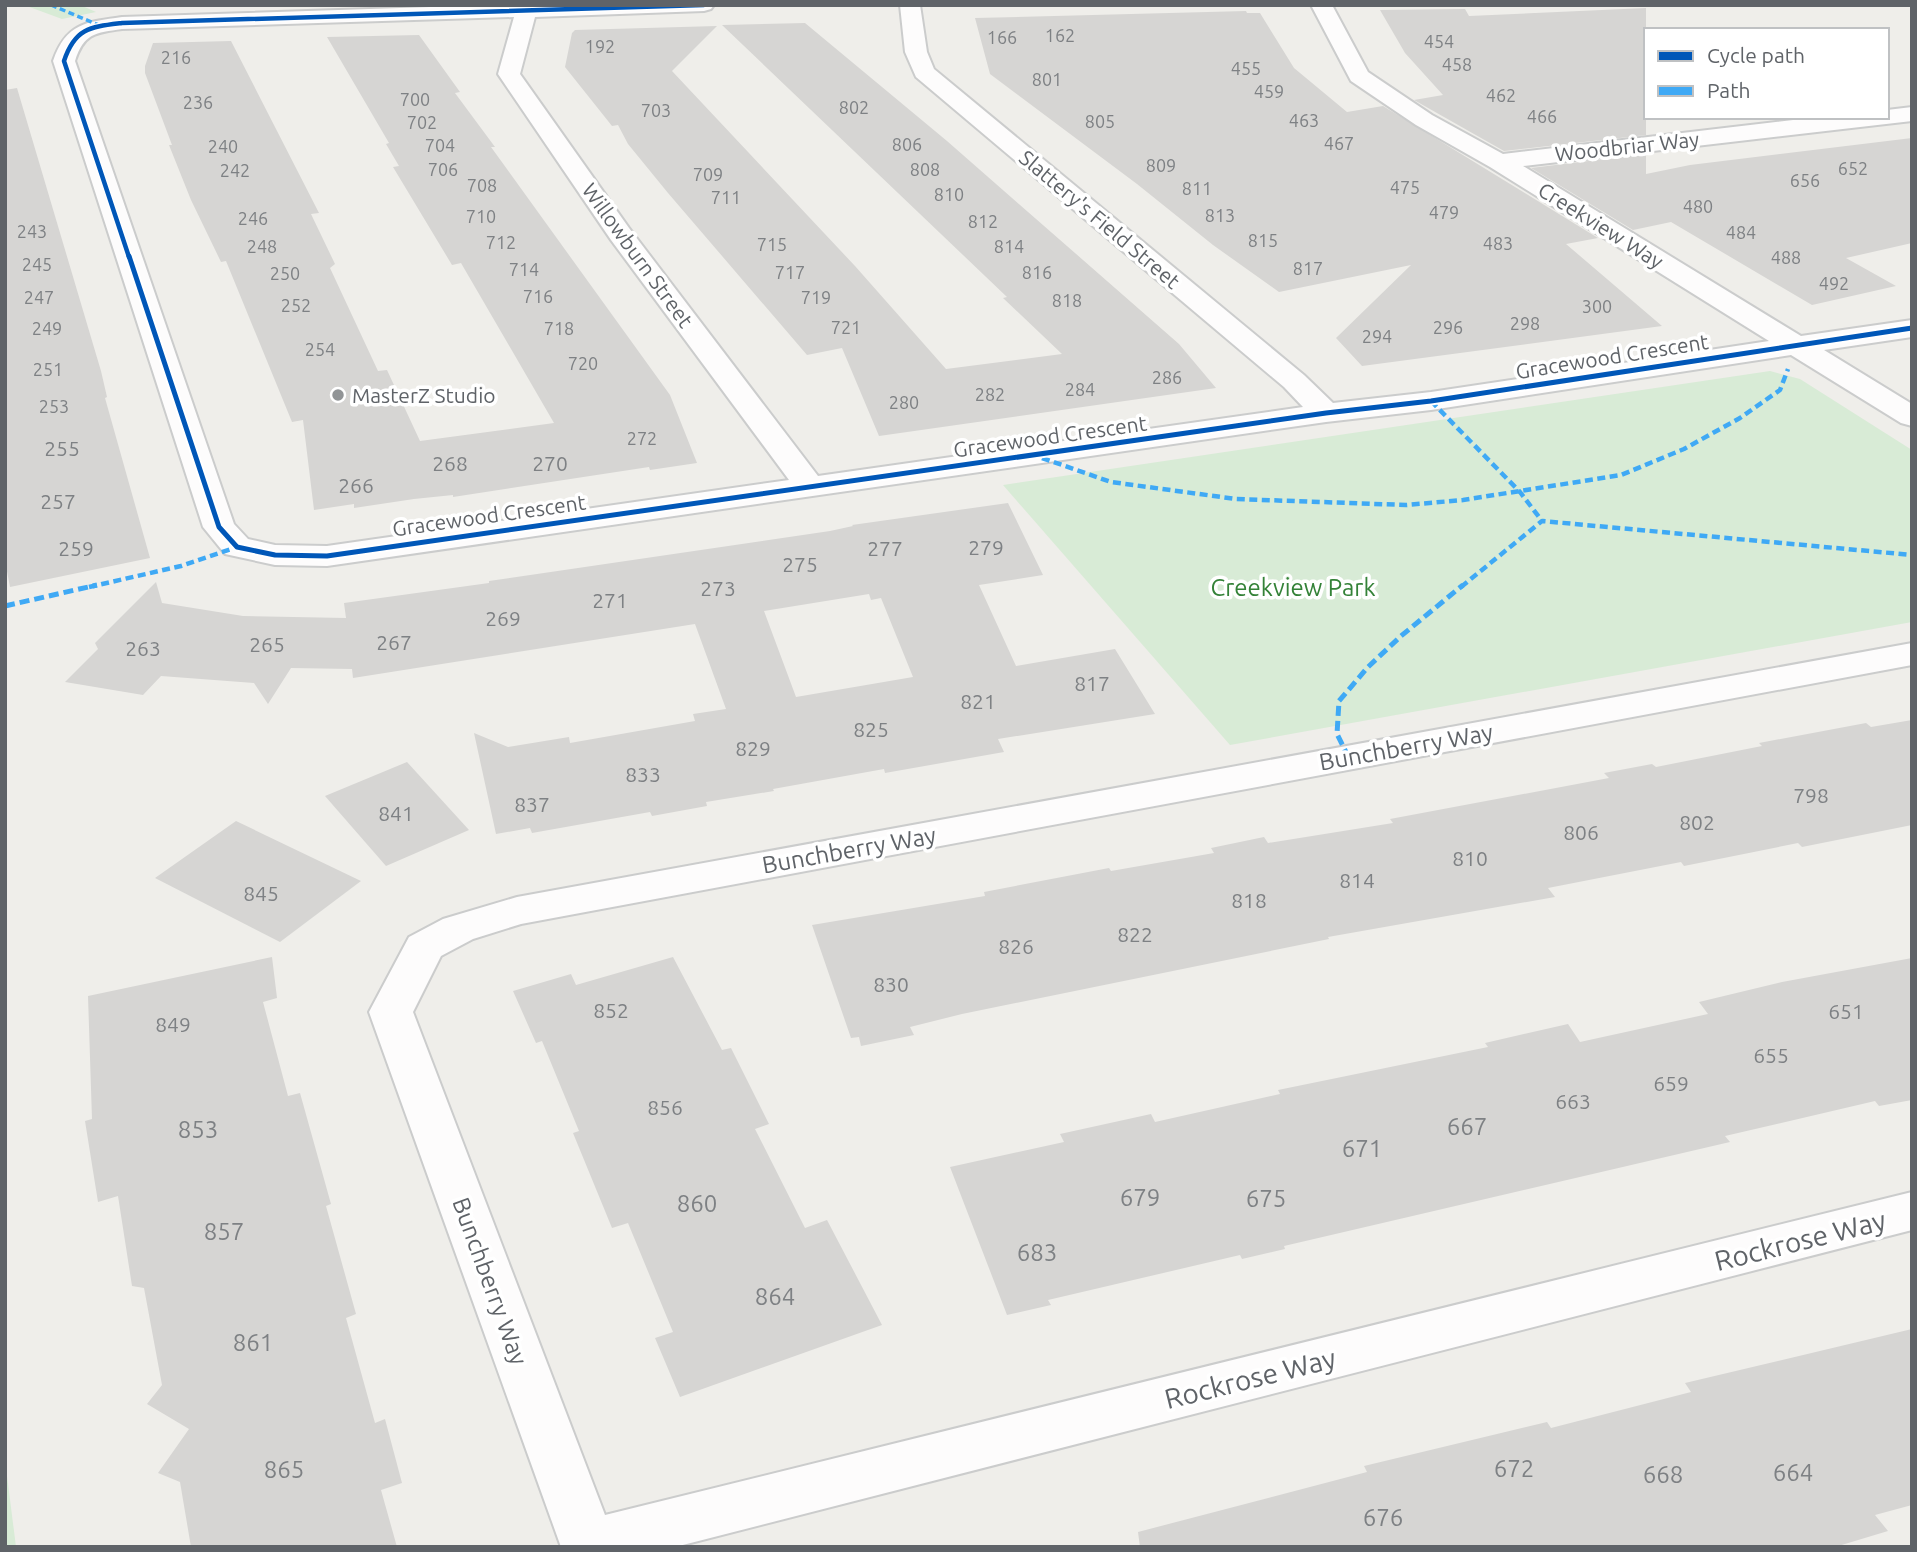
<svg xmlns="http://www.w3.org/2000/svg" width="1917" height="1552" font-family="Ubuntu,sans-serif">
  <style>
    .green { fill: #d8ebd6 }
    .building { fill: #d6d5d3; fill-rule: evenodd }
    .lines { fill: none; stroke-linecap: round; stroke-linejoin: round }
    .minor-casing { stroke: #cbcccc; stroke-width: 4 }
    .minor { fill: #fdfcfc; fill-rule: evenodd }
    .quiet-far2 { stroke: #3fa9f5; stroke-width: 3.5; stroke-dasharray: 6 3.5; stroke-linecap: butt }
    .quiet-far1 { stroke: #3fa9f5; stroke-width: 4.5; stroke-dasharray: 8 4.5; stroke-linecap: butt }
    .quiet { stroke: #3fa9f5; stroke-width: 5; stroke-dasharray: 10 5; stroke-linecap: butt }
    .cycleway-far1-casing { stroke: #fff; stroke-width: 7 }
    .cycleway-casing { stroke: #fff; stroke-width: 9 }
    .cycleway-far1 { stroke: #0057b8; stroke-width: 4.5 }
    .cycleway { stroke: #0057b8; stroke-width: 5 }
    .poi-dot { fill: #919496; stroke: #fff; stroke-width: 2.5 }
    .labels { text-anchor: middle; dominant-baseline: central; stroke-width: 7; stroke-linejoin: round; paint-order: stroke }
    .far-number-label { font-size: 18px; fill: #7e8184 }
    .far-street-label { font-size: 21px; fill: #5f6368; stroke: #fff }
    .far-poi-label { font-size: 21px; fill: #5f6368; stroke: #fff; text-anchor: start }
    .number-label { font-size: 21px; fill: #7e8184 }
    .park-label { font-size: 24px; fill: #348238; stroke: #fff }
    .street-label { font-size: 24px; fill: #5f6368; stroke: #fff }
    .near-number-label { font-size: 24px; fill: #7e8184 }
    .near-street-label { font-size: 28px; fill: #5f6368; stroke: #fff }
  </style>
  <rect width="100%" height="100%" fill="#efeeea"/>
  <g class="green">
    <path d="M24 5H80L96 12 62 19Z"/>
    <path d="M1770 371 1800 379 1912 450V622L1230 745 1003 485Z"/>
    <path d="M5 1460 16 1547H5Z"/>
  </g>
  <g class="building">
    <path d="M1646 8V135L1504 151 1414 100 1443 95 1405 53 1380 10 1465 9 1469 16Z"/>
    <path d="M1246 11 1247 13H1260L1294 68 1347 112 1383 106 1598 238 1566 244 1662 326 1362 366 1336 338 1411 265 1279 292 1213 245 1137 184 990 74 975 18Z"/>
    <path d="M805 23 947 141 1179 344 1216 388 879 436 842 348 807 355 668 193 628 144 618 125 612 126 565 67 572 33 575 30 717 26 672 71 855 266 946 369 1062 354 1003 298 1007 297 722 25Z"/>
    <path d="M419 35 460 92 455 93 495 147H491L670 395 697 463 650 470 649 467 453 497V495L414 499 354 508V504L314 510 303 420 292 422 226 261 221 262 191 200 169 145H172L145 73V66L153 43 231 41 319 213 311 214 335 264 330 268 378 371 387 370 420 441 554 423 461 263 452 265 393 167 399 166 386 144 389 143 327 37Z"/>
    <path d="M17 88 101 371 107 397 105 398 150 558 10 587 5 561V90Z"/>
    <path d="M1912 138V243L1846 258 1896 286 1812 305 1671 222 1633 230 1531 168 1646 154V174L1690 165Z"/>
    <path d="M1008 503 1043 575 979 585 1016 666 1115 649 1155 714 998 739 1004 752 885 773 884 769 773 789 774 791 706 802 707 806 652 816 650 812 532 833 530 828 496 834 474 733 508 747 569 737 570 743 695 721 693 714 726 709 695 624 353 678 352 669 291 668 268 704 254 683 161 676 143 695 65 682 98 649 95 643 156 582 162 603 243 616 346 618 344 603 489 583V581L830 531 853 526 852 525ZM869 594 871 600 881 598 913 677 796 697 764 611Z"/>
    <path d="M1912 720V825L1802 847 1798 843 1684 866 1681 862 1548 888 1555 897 1328 937 1329 939 962 1014 910 1027 914 1035 861 1046 859 1037 851 1038 812 925 985 896 984 892 1109 868 1111 871 1214 853 1211 848 1264 837 1268 843 1393 823 1390 819 1609 778 1604 773 1652 764 1656 767 1762 746 1759 743 1866 723 1871 727Z"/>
    <path d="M407 762 469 830 386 866 325 796Z"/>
    <path d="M236 821 361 881 280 942 155 878Z"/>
    <path d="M272 957 277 998 263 1002 288 1096 300 1093 331 1204 326 1206 356 1314 346 1318 375 1423 385 1419 402 1483 381 1490 397 1547H191L180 1482 158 1473 189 1429 147 1404 162 1385 144 1288 132 1286 118 1196 98 1202 85 1121 92 1119 88 996Z"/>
    <path d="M673 957 722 1050 731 1048 769 1124 755 1129 805 1228 827 1220 882 1325 680 1397 655 1338 673 1332 628 1223 612 1228 573 1133 579 1131 542 1041 536 1043 513 991 571 974 576 985Z"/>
    <path d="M1912 958V1100L1879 1106 1875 1101 1725 1136 1730 1142 1284 1246 1285 1249 1242 1259 1240 1255 1048 1300 1051 1305 1007 1315 950 1167 1064 1142 1060 1134 1151 1114 1155 1122 1280 1094 1278 1090 1488 1047 1485 1043 1568 1024 1580 1042 1708 1014 1699 1002 1782 982Z"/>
    <path d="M1912 1329V1505L1875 1515 1888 1531 1835 1547H1140L1138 1532 1367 1472 1364 1466 1547 1422 1551 1428 1691 1392 1685 1383Z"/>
  </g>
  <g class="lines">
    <defs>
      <g id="minor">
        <path d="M492 5H714L711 9 704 11 535 17 520 74 629 228 818 476 1303 407 1284 387 916 77 905 52 900 5H920L927 52 934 69 1304 375 1333 403 1431 392 1769 341 1490 167 1416 125 1351 81 1311 5H1332L1368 72 1432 115 1503 154 1819 117H1887V110L1912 107V121L1523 166 1801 336 1912 320V337L1824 350 1912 404V426L1901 423 1791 355 1431 410 1326 422 327 566 275 565 225 554 203 527 53 61C66 23 86 22 122 17ZM514 17 498 74 611 240 789 480 327 546 275 545 248 539 234 524 75 61C84 33 95 33 122 29Z"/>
        <path d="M1912 643V665L521 924 473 939 441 956 413 1012 605 1515 1912 1192V1230L675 1547H561L369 1012 409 937 443 919 517 897Z"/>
      </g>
    </defs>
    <use href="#minor" class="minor-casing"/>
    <use href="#minor" class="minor"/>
    <path class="quiet-far2" d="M51 5 101 26"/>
    <g class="quiet-far1">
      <path d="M1431 401 1520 492 1542 521"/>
      <path d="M1042 458 1111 482 1236 499 1406 505 1463 500 1621 475 1684 449 1740 418 1780 390 1788 369"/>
      <path d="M89 587 181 566 237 547"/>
      <path d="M1461 587 1542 521 1912 555"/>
    </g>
    <g class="quiet">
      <path d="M5 606 97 585"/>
      <path d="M1349 758 1337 734 1339 701 1368 667 1401 636 1463 585"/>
    </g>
    <defs>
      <path id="cycleway-far1" d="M129 257 64 61C75 28 90 27 122 23L704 5"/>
      <path id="cycleway" d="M129 256 219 527 237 547 275 555 327 556 1326 413 1431 401 1912 328"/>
    </defs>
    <use href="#cycleway-far1" class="cycleway-far1-casing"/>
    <use href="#cycleway" class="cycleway-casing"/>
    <use href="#cycleway-far1" class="cycleway-far1"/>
    <use href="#cycleway" class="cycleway"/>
  </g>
  <circle class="poi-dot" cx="338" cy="395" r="7"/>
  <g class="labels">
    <g class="far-number-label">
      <text x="1060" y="35">162</text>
      <text x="1002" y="37">166</text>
      <text x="1439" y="41">454</text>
      <text x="600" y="46">192</text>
      <text x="176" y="57">216</text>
      <text x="1457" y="64">458</text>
      <text x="1246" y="68">455</text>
      <text x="1047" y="79">801</text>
      <text x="1269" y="91">459</text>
      <text x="1501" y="95">462</text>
      <text x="415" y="99">700</text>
      <text x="198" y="102">236</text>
      <text x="854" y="107">802</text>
      <text x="656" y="110">703</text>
      <text x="1542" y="116">466</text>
      <text x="1304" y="120">463</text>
      <text x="1100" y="121">805</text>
      <text x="422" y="122">702</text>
      <text x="1339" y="143">467</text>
      <text x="907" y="144">806</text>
      <text x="440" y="145">704</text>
      <text x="223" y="146">240</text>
      <text x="1161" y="165">809</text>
      <text x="1853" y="168">652</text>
      <text x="443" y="169">706</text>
      <text x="925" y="169">808</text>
      <text x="235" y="170">242</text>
      <text x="708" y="174">709</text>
      <text x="1805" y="180">656</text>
      <text x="482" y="185">708</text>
      <text x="1405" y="187">475</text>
      <text x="1197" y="188">811</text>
      <text x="949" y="194">810</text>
      <text x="726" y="197">711</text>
      <text x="1698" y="206">480</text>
      <text x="1444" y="212">479</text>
      <text x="1220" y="215">813</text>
      <text x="481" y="216">710</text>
      <text x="253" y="218">246</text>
      <text x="983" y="221">812</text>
      <text x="32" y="231">243</text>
      <text x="1741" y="232">484</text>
      <text x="1263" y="240">815</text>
      <text x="501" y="242">712</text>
      <text x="1498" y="243">483</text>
      <text x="772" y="244">715</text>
      <text x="262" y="246">248</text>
      <text x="1009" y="246">814</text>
      <text x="1786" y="257">488</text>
      <text x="37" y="264">245</text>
      <text x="1308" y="268">817</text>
      <text x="524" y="269">714</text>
      <text x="790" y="272">717</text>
      <text x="1037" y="272">816</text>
      <text x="285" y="273">250</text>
      <text x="1834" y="283">492</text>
      <text x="538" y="296">716</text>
      <text x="39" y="297">247</text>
      <text x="816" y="297">719</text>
      <text x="1067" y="300">818</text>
      <text x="296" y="305">252</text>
      <text x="1597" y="306">300</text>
      <text x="1525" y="323">298</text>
      <text x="846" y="327">721</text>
      <text x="1448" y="327">296</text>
      <text x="47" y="328">249</text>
      <text x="559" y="328">718</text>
      <text x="1377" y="336">294</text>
      <text x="320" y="349">254</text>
      <text x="583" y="363">720</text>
      <text x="48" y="369">251</text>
      <text x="1167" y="377">286</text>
      <text x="1080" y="389">284</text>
      <text x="990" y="394">282</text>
      <text x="904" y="402">280</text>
      <text x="54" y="406">253</text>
      <text x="642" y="438">272</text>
    </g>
    <g class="far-street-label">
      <text transform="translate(1627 146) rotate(-6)">Woodbriar Way</text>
      <text transform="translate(1100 219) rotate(40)">Slattery's Field Street</text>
      <text transform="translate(1601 225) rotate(32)">Creekview Way</text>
      <text transform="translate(638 255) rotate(54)">Willowburn Street</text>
      <text transform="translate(1612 356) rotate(-9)">Gracewood Crescent</text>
      <text transform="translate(1050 436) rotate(-8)">Gracewood Crescent</text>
      <text transform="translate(489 515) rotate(-8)">Gracewood Crescent</text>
    </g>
    <g class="far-poi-label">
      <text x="352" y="395">MasterZ Studio</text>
    </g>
    <g class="number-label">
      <text x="62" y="448">255</text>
      <text x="450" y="463">268</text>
      <text x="550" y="463">270</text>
      <text x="356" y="485">266</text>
      <text x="58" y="501">257</text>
      <text x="986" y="547">279</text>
      <text x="76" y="548">259</text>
      <text x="885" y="548">277</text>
      <text x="800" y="564">275</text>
      <text x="718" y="588">273</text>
      <text x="610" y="600">271</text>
      <text x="503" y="618">269</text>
      <text x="394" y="642">267</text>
      <text x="267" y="644">265</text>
      <text x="143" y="648">263</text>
      <text x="1092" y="683">817</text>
      <text x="978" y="701">821</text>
      <text x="871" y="729">825</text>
      <text x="753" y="748">829</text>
      <text x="643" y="774">833</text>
      <text x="1811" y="795">798</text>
      <text x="532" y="804">837</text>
      <text x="396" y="813">841</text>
      <text x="1697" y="822">802</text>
      <text x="1581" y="832">806</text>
      <text x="1470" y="858">810</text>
      <text x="1357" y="880">814</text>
      <text x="261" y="893">845</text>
      <text x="1249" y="900">818</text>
      <text x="1135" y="934">822</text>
      <text x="1016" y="946">826</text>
      <text x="891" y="984">830</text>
      <text x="611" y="1010">852</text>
      <text x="1846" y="1011">651</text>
      <text x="173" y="1024">849</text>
      <text x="1771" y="1055">655</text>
      <text x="1671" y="1083">659</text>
      <text x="1573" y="1101">663</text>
      <text x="665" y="1107">856</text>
    </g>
    <g class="park-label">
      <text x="1293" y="587">Creekview Park</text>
    </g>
    <g class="street-label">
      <text transform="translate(1406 747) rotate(-10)">Bunchberry Way</text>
      <text transform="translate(849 850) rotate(-10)">Bunchberry Way</text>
      <text transform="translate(490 1281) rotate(70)">Bunchberry Way</text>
    </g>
    <g class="near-number-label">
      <text x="1467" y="1126">667</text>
      <text x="198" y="1129">853</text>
      <text x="1362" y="1148">671</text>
      <text x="1140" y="1197">679</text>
      <text x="1266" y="1198">675</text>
      <text x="697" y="1203">860</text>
      <text x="224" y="1231">857</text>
      <text x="1037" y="1252">683</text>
      <text x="775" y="1296">864</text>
      <text x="253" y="1342">861</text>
      <text x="1514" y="1468">672</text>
      <text x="284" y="1469">865</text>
      <text x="1793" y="1472">664</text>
      <text x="1663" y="1474">668</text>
      <text x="1383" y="1517">676</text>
    </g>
    <g class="near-street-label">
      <text transform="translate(1800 1240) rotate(-14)">Rockrose Way</text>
      <text transform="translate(1250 1378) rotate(-14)">Rockrose Way</text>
    </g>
  </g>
  <rect width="1917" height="1552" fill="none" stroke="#5f6368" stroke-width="14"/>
  <rect x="1644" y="28" width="245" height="91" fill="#ffffff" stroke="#bfc1c3" stroke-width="2"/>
  <rect x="1658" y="51" width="35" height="10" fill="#0057b8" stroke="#bfc1c3" stroke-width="2"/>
  <text x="1707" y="63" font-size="21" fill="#5f6368">Cycle path</text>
  <rect x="1658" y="86" width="35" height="10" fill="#3fa9f5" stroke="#bfc1c3" stroke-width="2"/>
  <text x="1707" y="98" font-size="21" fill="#5f6368">Path</text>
</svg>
